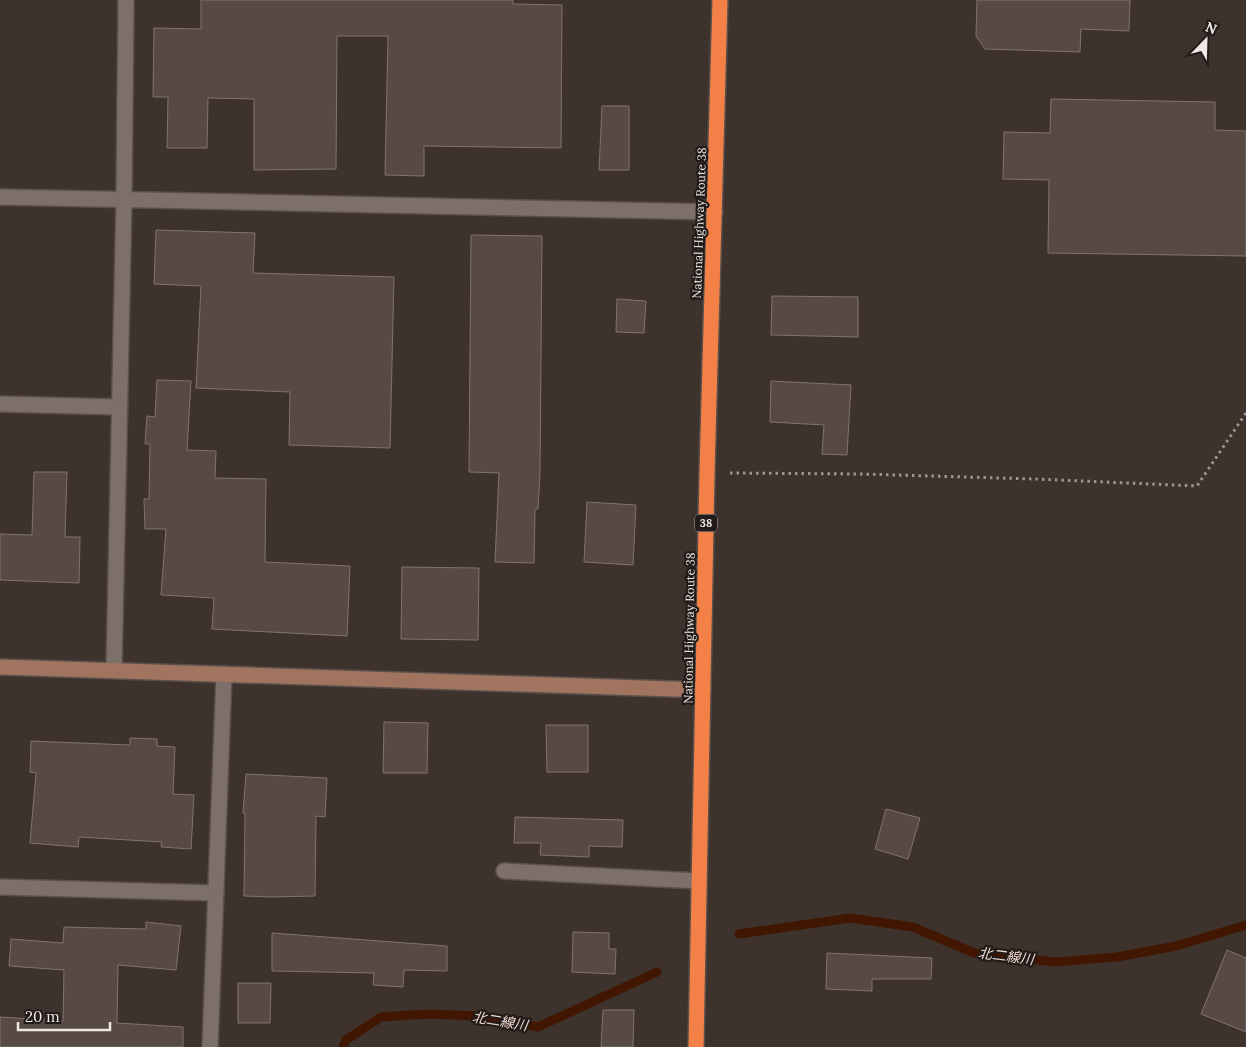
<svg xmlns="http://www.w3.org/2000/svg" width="1246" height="1047" font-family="Lora,'Noto Sans JP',serif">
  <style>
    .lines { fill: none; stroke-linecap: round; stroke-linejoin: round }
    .stream { stroke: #421701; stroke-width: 9 }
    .building { fill: #574a45; stroke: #81746e }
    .lane-casing { stroke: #59504b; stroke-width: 18 }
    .street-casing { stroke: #59504b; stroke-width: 18 }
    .secondary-casing { stroke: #59504b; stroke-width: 18 }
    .highway-casing { stroke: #59504b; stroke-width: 18 }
    .path { stroke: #9f9692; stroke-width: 3; stroke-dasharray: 2.5 4; stroke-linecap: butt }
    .lane { stroke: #7d6f69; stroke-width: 15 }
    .street { stroke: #7d6f69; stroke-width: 15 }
    .secondary { stroke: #a0745f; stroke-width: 15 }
    .highway { stroke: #f38147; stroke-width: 15 }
    .labels { text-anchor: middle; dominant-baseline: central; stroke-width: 4.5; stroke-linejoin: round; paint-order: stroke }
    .shield { fill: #211b19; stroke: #b2aaa8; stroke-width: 1 }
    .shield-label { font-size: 11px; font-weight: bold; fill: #f0e8e5 }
    .street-label { font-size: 12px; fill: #f0e8e5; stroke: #211b19 }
    .water-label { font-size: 14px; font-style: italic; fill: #f3dad0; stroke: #211b19 }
  </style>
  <rect width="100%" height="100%" fill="#3e322d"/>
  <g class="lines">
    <g class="stream">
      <path d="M739 934 850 918 913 927 974 953 1055 962 1117 957 1176 946 1246 925"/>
      <path d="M343 1047 346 1040 381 1017 427 1014 480 1016 538 1027 657 972"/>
    </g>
  </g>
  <g class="building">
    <path d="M201 0H513V4L562 5 561 148 424 146V176L385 175 388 36H337L336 169 254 170V99L208 98 207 148H167L168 97H153L154 28 201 29Z"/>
    <path d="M977 0H1130L1129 31 1081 29 1080 52 985 49 976 36Z"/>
    <path d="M1051 99 1215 102V130L1246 131V256L1048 253 1049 180 1003 179 1004 132 1050 133Z"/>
    <path d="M602 106H629V170H599Z"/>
    <path d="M156 230 255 233 253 273 394 277 390 448 289 445 290 392 196 388 201 286 154 284Z"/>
    <path d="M471 235 542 236 540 473 538 509H535L534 563 495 562 499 473 469 472Z"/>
    <path d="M772 296 858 297V337L771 335Z"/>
    <path d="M617 299 646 301 644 333 616 332Z"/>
    <path d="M157 380 191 381 187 450 216 451 215 478 266 479 265 562 350 566 347 636 212 629 214 598 161 595 166 529H145L144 499H149L150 444H145L147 416 155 417Z"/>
    <path d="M771 381 851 385 847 455 822 454 824 425 770 422Z"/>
    <path d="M34 472H67L65 537H80L79 583 0 580V534L32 535Z"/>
    <path d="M587 502 636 505 633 565 584 562Z"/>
    <path d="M402 567 479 568 478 640 401 639Z"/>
    <path d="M384 722 428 723 427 773H383Z"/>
    <path d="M546 725H588V772H547Z"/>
    <path d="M130 738 157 739V746L175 747 173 794 194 795 191 849 161 847 162 842 79 837 78 847 30 843 36 773 30 772 31 741 130 745Z"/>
    <path d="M246 774 327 778 325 817 316 816 315 896 272 897 244 896 245 813H243Z"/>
    <path d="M886 809 920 818 908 859 875 849Z"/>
    <path d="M515 817 623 820 622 847 589 846V857L540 855 541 843H514Z"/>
    <path d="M146 922 181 926 176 970 118 965 117 1023 183 1027V1047H0V1017L63 1021 64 970 9 966 11 939 63 943 64 927 146 929Z"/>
    <path d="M573 932 609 933V949H616L615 974 572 972Z"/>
    <path d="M272 933 447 946V971L404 970 403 987 373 985 374 973 272 971Z"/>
    <path d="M1227 950 1246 958V1032L1201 1014Z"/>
    <path d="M827 953 932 958 931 979H872V991L826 989Z"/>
    <path d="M238 983H271L270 1023H238Z"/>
    <path d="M603 1010H634L633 1047H601Z"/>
  </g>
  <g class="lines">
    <defs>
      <path id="lane" d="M504 871 699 881"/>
      <g id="street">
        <path d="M0 197 715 212"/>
        <path d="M0 404 120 407"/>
        <path d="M114 670 124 199 126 0"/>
        <path d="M0 887 216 893"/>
        <path d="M210 1047 224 674"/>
      </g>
      <path id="secondary" d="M0 667 703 690"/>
      <path id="highway" d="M696 1047 707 473 720 0"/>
    </defs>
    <use href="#lane" class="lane-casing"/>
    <use href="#street" class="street-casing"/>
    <use href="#secondary" class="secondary-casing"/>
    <use href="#highway" class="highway-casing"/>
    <path class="path" d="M730 473 862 474 1035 479 1197 486 1246 413"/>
    <use href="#lane" class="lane"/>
    <use href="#street" class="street"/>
    <use href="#secondary" class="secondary"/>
    <use href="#highway" class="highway"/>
  </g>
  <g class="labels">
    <rect class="shield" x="695" y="514.5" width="22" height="17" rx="4"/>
    <g class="shield-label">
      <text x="706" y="523">38</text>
    </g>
    <g class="street-label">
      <text transform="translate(699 223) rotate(-88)">National Highway Route 38</text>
      <text transform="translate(689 628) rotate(-89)">National Highway Route 38</text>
    </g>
    <g class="water-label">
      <text transform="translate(1006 956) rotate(7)">北二線川</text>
      <text transform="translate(500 1021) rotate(9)">北二線川</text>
    </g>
  </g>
  <g transform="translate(1206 40) rotate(23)" stroke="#211b19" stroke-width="4" paint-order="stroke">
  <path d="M0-4L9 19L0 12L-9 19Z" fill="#f0e8e5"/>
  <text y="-8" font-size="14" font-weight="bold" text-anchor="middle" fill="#f0e8e5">N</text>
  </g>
  <path d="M18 1022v8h92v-8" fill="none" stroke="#f0e8e5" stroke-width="2.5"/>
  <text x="25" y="1022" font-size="15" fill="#f0e8e5" stroke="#211b19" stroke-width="4" paint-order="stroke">20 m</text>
</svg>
